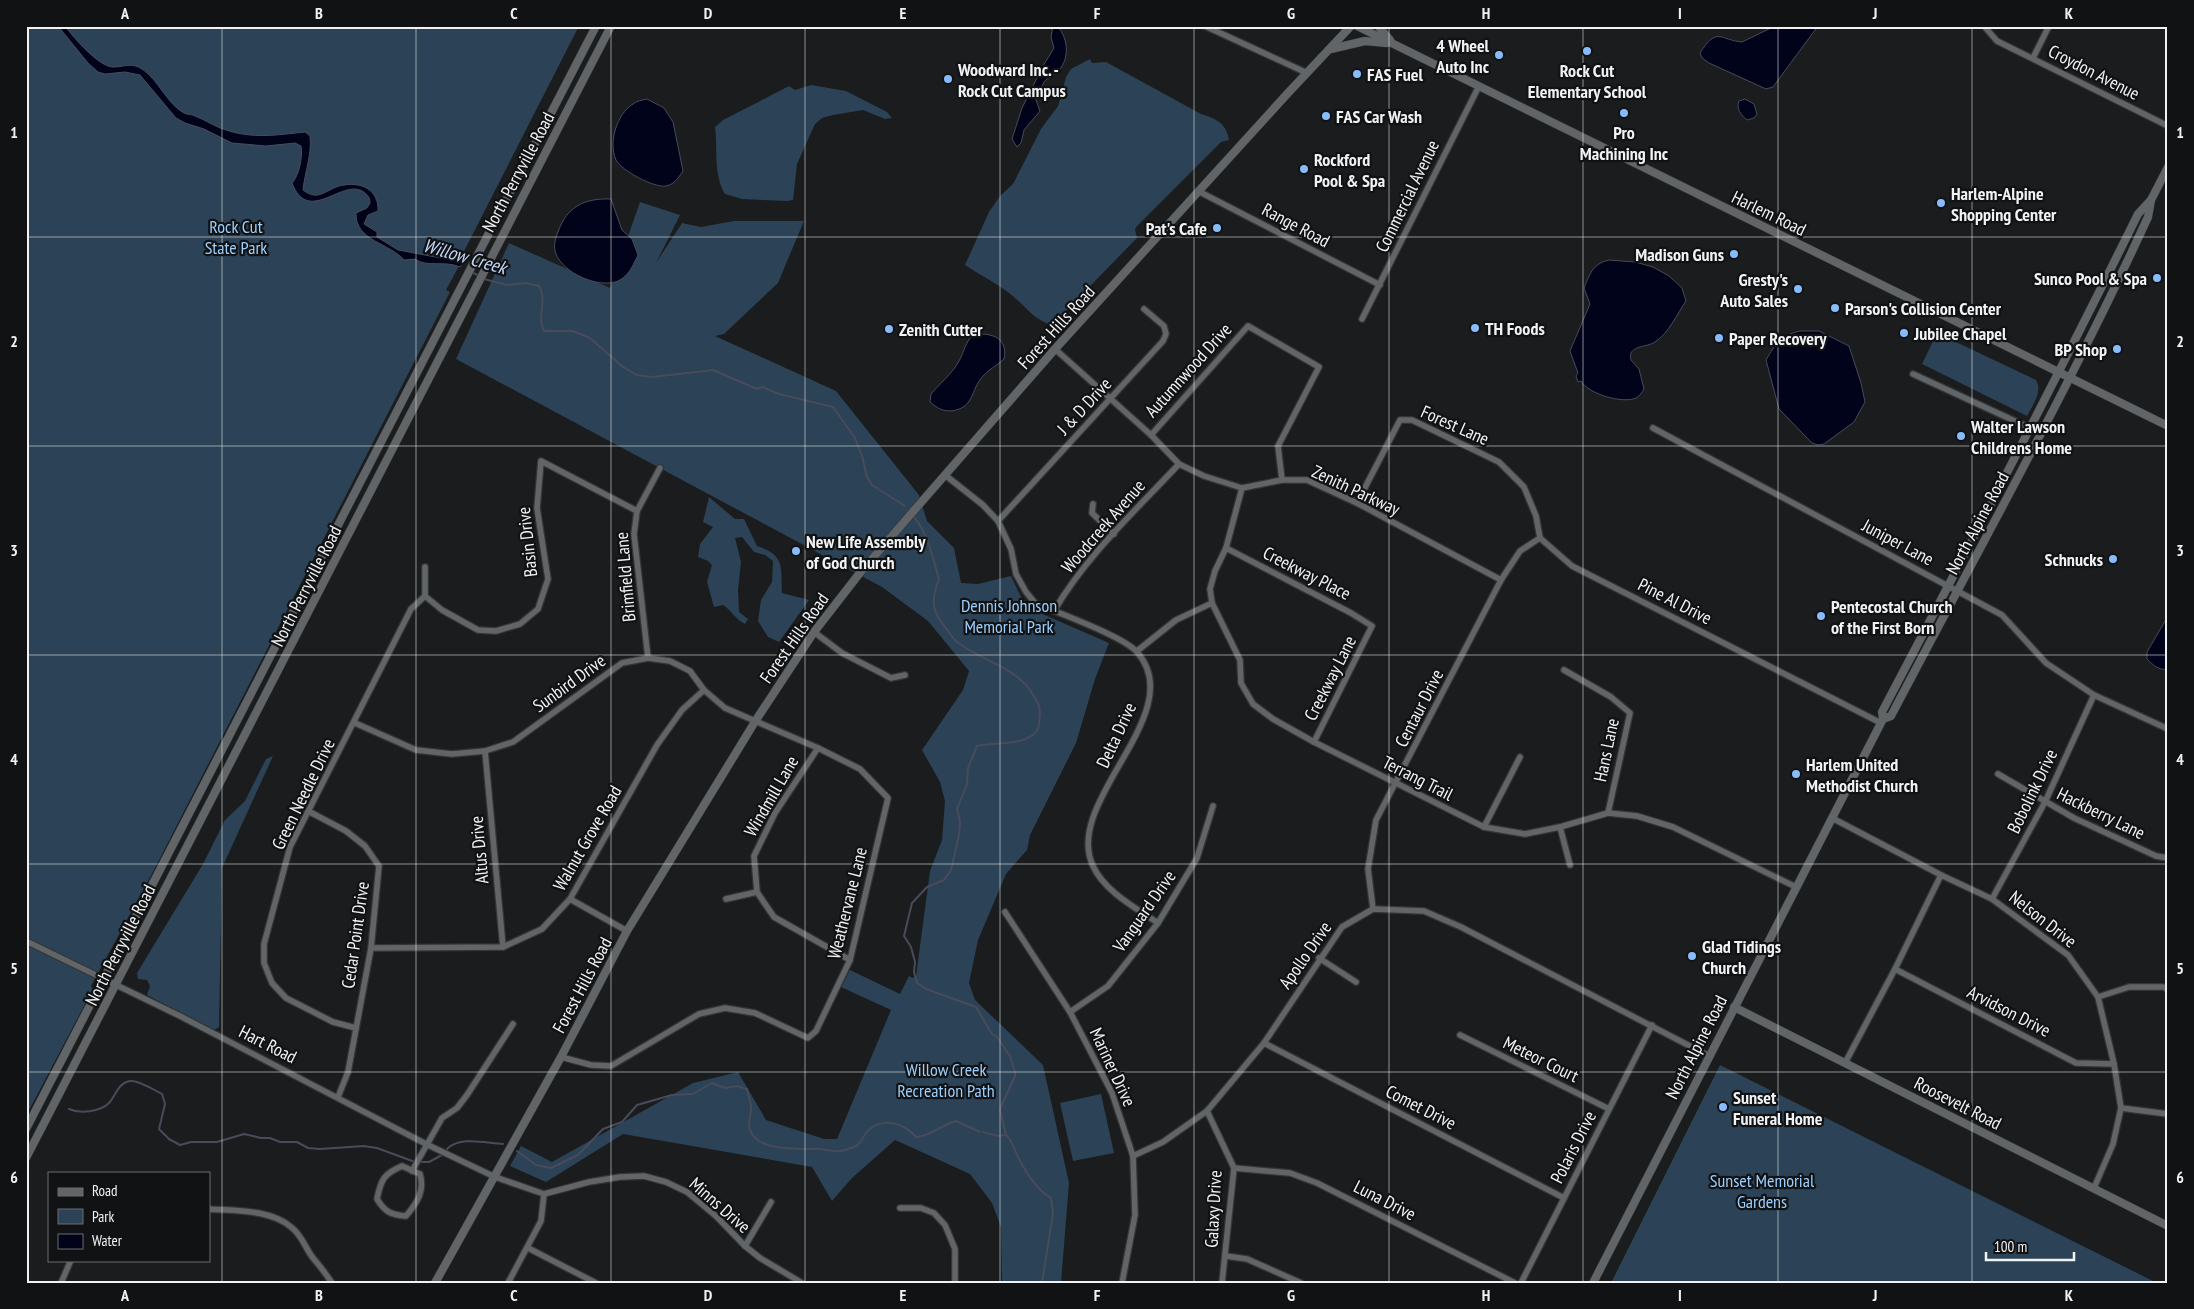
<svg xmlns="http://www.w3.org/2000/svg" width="2194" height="1309" font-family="'PT Sans Narrow',sans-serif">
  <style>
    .green { fill: #2c4256 }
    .water { fill: #00031a; stroke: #484b5b }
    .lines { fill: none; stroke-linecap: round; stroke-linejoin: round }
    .stream { stroke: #484b5b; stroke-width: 2 }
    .street-casing { stroke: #343536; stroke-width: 8 }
    .secondary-casing { stroke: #343536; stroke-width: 9 }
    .street { stroke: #626567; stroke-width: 5.5 }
    .secondary { stroke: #626567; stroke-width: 8 }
    .grid { fill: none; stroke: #f0f2f3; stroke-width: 1; stroke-opacity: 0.55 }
    .poi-dot { fill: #88bbfc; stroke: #111214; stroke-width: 2 }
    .labels { text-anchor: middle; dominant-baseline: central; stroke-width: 4.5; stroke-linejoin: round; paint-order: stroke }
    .poi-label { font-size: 18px; font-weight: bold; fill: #f0f2f3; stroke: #111214; text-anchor: start }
    .street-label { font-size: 18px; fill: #f0f2f3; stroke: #111214 }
    .park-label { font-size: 18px; fill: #9bcffe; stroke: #111214 }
    .water-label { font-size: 19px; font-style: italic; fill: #c4d5f8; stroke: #111214 }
    .neatline { fill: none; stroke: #f0f2f3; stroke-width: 2 }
    .grid-label { font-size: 16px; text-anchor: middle; font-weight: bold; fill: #f0f2f3 }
  </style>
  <rect width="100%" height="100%" fill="#1a1c1d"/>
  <g class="green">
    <path d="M26 26H579L457 265 459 266 446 290 450 292 154 870 91 986 93 989 26 1116Z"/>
    <path d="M1090 59 1092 63 1106 62 1201 114C1217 119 1226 123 1229 140L1221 142 1138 225 1135 229 1137 238 1052 325C1034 320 1028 309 1015 298 1001 285 981 276 965 265L989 212 1000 196 1013 184 1041 129 1058 106 1066 77 1071 69Z"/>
    <path d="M811 85 846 91 887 112 892 118 885 119 863 110 833 115 822 118 815 124 797 164 793 200 787 201 742 199 725 194C713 174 718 150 715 127L723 120 789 86 795 90Z"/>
    <path d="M640 202 680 215 656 263 682 223 701 227 734 221H804L778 283 724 334 715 336 836 391 919 495 927 521 954 548 961 583 978 584 1011 576 1021 597 1038 612 1109 643 1095 679 1076 743 1030 835 1027 850 1006 874 978 940 969 983 975 1000 1043 1065 1069 1183 1061 1283H1002L1001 1227 992 1203 970 1174 895 1140 852 1178 832 1201 812 1167 623 1134 546 1182 510 1166 521 1146 552 1162 693 1083 738 1072 766 1120 824 1139H837L891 1010 841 987 850 970 900 994 909 976 913 978 916 976 930 871 942 840 945 801 940 782 922 750 963 690 969 671 928 621 882 587 456 359 509 243 610 288Z"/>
    <path d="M1937 333 2036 380C2043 392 2033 404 2027 416L1922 364Z"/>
    <path d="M709 497 735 519H744L757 546C785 555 781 567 782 593L809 600 779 642 768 637 758 621 761 600 772 582 773 561 765 555 754 552 742 537 735 538 741 562 738 590 739 612 748 619 745 624C735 619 732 611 723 605L714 607 707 582 712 565 708 561 698 557 700 544 713 527 703 522Z"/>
    <path d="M273 756 222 868 219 1027 214 1030 147 995 150 986 147 980 138 979 137 973 203 864 225 820 245 801 266 759Z"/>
    <path d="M1720 1065 2157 1283H1611Z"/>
    <path d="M1101 1094 1114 1153 1073 1161 1060 1103Z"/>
  </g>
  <g class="water">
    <path d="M58 26H65C73 37 99 67 113 67 125 67 131 62 142 69 158 79 167 104 184 113 187 115 192 114 195 116 206 120 215 127 226 130 253 139 277 135 305 132L310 136C312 155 305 171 303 190 307 193 312 196 318 195 327 193 334 186 344 185 362 182 379 190 378 211L368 215 364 224 377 232V237L398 250 457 261 462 264 460 267C445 260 427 268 415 259L404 260C390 243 355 241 356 213L367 208 370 203C370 199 369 196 365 193 344 175 309 227 292 183 299 176 303 156 301 146L295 143 266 146 232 143 204 129 185 123 176 118 140 75 125 72 105 74 98 72 88 63Z"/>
    <path d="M1053 26H1057C1068 37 1070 58 1059 70 1055 74 1048 77 1044 82 1041 87 1038 95 1036 100L1040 111 1024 130 1021 143 1017 147 1012 139 1022 108 1043 66 1054 48 1051 37Z"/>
    <path d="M1775 26H1818L1773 87 1766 89 1709 63 1702 58 1700 53C1717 26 1720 40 1742 42Z"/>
    <path d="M647 99 664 108 673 122 683 171C678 178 675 184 666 186 654 188 622 171 616 160 608 142 617 114 633 104 636 101 643 100 647 99Z"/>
    <path d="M1745 99 1754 104 1757 114 1754 118 1747 120C1741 115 1736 109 1739 101Z"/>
    <path d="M611 199 622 230 632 239 638 255C633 265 629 276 618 281 599 289 563 273 556 254 553 246 555 239 558 232 567 206 585 198 611 199Z"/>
    <path d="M1609 260 1635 262 1653 267 1669 276 1682 288 1686 301C1677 314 1669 333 1655 342 1646 348 1627 345 1631 360L1639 369 1644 389C1642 392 1640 396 1636 398 1623 404 1588 394 1581 381L1578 382 1576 376 1578 373 1570 351 1590 304 1584 288C1590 274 1592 264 1609 260Z"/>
    <path d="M1800 331H1819L1849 346 1861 383 1865 402 1854 422 1824 444 1818 445 1812 443 1779 409 1766 360C1776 343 1780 336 1800 331Z"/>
    <path d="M974 334C993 333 1008 338 1004 359 998 365 989 369 983 376 970 390 975 408 951 411 942 411 937 408 930 402L931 394C940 383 952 374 959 361 965 350 965 342 974 334Z"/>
    <path d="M2168 616V669C2159 671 2153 665 2147 659V652Z"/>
  </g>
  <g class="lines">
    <g class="stream">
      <path d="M471 272 480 276"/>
      <path d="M484 279 507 285 526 283 539 286C548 302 536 315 544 331H573L590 338 623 367 637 375 652 377 713 370 757 389 762 387 779 394 833 407 855 438 862 456 867 477 872 485 905 506"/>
      <path d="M914 517C928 533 933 559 939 579 930 602 932 612 948 631 951 635 953 639 957 642 980 660 1013 666 1030 690 1035 699 1040 703 1040 714 1039 721 1040 730 1033 735 1017 746 994 742 977 746L968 768 967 784 957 809 960 822 959 835 951 870 944 880 927 887 912 903 904 936 911 947 915 962 914 972 917 983 926 989 976 1007 992 1034 997 1037 1010 1056 1015 1072V1076L1000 1109 1006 1135C1012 1140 1014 1148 1017 1155 1025 1171 1036 1190 1051 1198L1053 1213 1042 1283"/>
      <path d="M69 1109C80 1114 100 1112 109 1103 116 1095 118 1083 130 1081 139 1080 154 1090 162 1094L165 1104 159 1129 169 1139 180 1145 191 1142H217L244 1134 261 1138H270L280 1142H297L308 1148 320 1149 364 1146 377 1148 415 1162"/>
      <path d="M983 1132 998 1136 1005 1135"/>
      <path d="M447 1149C460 1136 485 1143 503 1144"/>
      <path d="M517 1151 536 1165 551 1168 578 1155 603 1129 622 1122 637 1105 672 1095 693 1094 712 1083 725 1088 737 1086 747 1089C748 1095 751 1102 751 1108 751 1118 746 1125 752 1134 761 1150 798 1149 813 1149 822 1148 831 1152 839 1151 844 1151 850 1148 854 1147 861 1145 862 1138 866 1133 880 1116 903 1122 916 1137 930 1136 942 1125 956 1121L980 1132"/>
      <path d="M418 1162H429L442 1155"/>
    </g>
    <defs>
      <g id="street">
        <path d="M1205 26 1307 73"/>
        <path d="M1984 26 1997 41 2168 126"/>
        <path d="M2033 58 2049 26"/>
        <path d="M1198 191 1380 285"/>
        <path d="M1362 319 1479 86"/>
        <path d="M1055 349 1151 435 1179 464 1204 476 1242 488 1282 480H1307L1357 503 1501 580"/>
        <path d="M1913 374 2030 428"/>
        <path d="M1653 428 2002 615 2046 663 2094 695 2168 729"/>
        <path d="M1151 435 1248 326 1319 367 1278 446 1282 480"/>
        <path d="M945 475 983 505 998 521 1011 549 1016 574 1026 592 1035 603C1058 613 1123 636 1137 652 1191 713 1062 801 1093 866 1105 892 1136 908 1158 923"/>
        <path d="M1242 488 1226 548 1215 571 1210 589 1212 603 1240 660 1241 683 1253 704 1273 719 1314 742 1484 827 1525 834 1560 827 1608 813 1637 816 1673 827 1796 887"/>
        <path d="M1357 503 1400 420H1412L1499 462 1524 487 1536 516 1540 538 1572 566 1881 723"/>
        <path d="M1093 504 1092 513 1114 534"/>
        <path d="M998 521 1163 341 1166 334 1164 326 1144 309"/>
        <path d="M1226 548 1351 613 1372 626 1314 742"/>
        <path d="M425 596 442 610 478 630 496 631 520 624 538 609 548 579 537 508 541 461 637 511"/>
        <path d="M1054 611C1086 556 1136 510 1179 464"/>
        <path d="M814 632 842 653 891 678 905 675"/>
        <path d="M1137 651 1176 620 1212 603"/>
        <path d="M648 658 634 534 637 511 660 468"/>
        <path d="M1564 670 1611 697 1630 713 1608 813"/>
        <path d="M355 723 416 750 452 754 485 751 513 742 622 663 648 658 670 661 690 671 704 690 725 708 818 748 860 769 888 798 850 960 816 1031 808 1038 755 1013 725 1008 699 1014 611 1066 591 1065 561 1057"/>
        <path d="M818 748 775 813 754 856 757 892 774 917 850 960"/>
        <path d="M485 751 503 947"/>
        <path d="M1998 774 2074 818 2156 856 2168 858"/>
        <path d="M308 811 346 831 365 846 379 866 371 948 348 1072 338 1097"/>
        <path d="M1832 818 1941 875 1992 899 2068 955 2098 997 2114 1064 2121 1108 2113 1144 2094 1188"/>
        <path d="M1484 827 1520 757"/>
        <path d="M1560 827 1570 865"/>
        <path d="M570 899 627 931"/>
        <path d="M726 899 757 892"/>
        <path d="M1992 899 2045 802 2094 695"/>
        <path d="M1373 909 1368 869 1376 820 1501 580 1520 551 1540 538"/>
        <path d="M1005 912 1070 1012 1112 1093 1133 1156 1135 1215 1122 1283"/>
        <path d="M26 941 182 1017 426 1144 495 1177 544 1194 589 1182 620 1177 644 1176 666 1182 687 1192 717 1217 745 1246 760 1258 802 1283"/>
        <path d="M371 948 503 947 542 929 570 899 657 745 682 710 704 690"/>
        <path d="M1319 958 1356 982"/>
        <path d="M1895 969 2076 1063 2114 1064"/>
        <path d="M2098 997 2129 987H2163L2168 989"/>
        <path d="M1070 1012 1108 986 1158 923 1197 858 1213 806"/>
        <path d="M356 1028 333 1022 286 998 272 983 264 963V944L290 847 411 609 425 596V567"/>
        <path d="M1460 1035 1609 1109"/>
        <path d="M1264 1043 1564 1198"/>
        <path d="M1845 1063 1895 969 1941 875"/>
        <path d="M2121 1108 2168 1114"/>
        <path d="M1207 1111 1234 1168 1222 1283"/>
        <path d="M1133 1156 1163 1142 1207 1111 1264 1043 1342 927 1373 909 1424 911 1461 927 1709 1056"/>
        <path d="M402 1166 420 1174C425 1191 417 1203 406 1216 391 1215 385 1212 377 1199 381 1179 384 1174 402 1166Z"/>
        <path d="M1234 1168 1290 1173 1317 1183 1515 1283"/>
        <path d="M412 1171 442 1118 457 1108 467 1095 513 1024"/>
        <path d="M900 1208H921L934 1213 945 1225 955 1249V1283"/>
        <path d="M209 1209C234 1211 270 1209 291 1227 302 1235 305 1248 313 1258 320 1266 326 1274 332 1283"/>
        <path d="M745 1246 771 1202"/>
        <path d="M528 1248 596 1283"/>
        <path d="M1226 1256 1247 1259 1301 1283"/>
        <path d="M61 1283 71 1260"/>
        <path d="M508 1283 541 1221 544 1194"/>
        <path d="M1521 1283 1652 1025"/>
      </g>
      <g id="secondary">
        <path d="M1357 26 2168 426"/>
        <path d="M1378 26 1390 40"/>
        <path d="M1331 49 1365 41 1386 43"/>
        <path d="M1883 719 1891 716C1978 550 2070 387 2148 217L2151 200"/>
        <path d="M1734 1007 2168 1226"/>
        <path d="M26 1129 596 26"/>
        <path d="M26 1158 611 26"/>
        <path d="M435 1283 561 1057 627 931 756 720 814 632 859 574 924 499 1055 349 1288 93 1351 26"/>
        <path d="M1593 1283 1883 719 1882 712C1969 547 2055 382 2138 214L2151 200 2168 167"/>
      </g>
    </defs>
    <use href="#street" class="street-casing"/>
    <use href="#secondary" class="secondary-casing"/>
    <use href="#street" class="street"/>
    <use href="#secondary" class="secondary"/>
  </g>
  <path class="grid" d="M222 26V1283M416 26V1283M611 26V1283M805 26V1283M1000 26V1283M1194 26V1283M1389 26V1283M1583 26V1283M1778 26V1283M1972 26V1283M26 237H2168M26 446H2168M26 655H2168M26 864H2168M26 1072H2168"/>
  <g class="poi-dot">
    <circle cx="1587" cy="51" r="5"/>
    <circle cx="1499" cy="55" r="5"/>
    <circle cx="1357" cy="74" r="5"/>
    <circle cx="948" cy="79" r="5"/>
    <circle cx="1624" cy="113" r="5"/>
    <circle cx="1326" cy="116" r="5"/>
    <circle cx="1304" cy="169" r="5"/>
    <circle cx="1941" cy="203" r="5"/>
    <circle cx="1217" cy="228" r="5"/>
    <circle cx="1734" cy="254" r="5"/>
    <circle cx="2157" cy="278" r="5"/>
    <circle cx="1798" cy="289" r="5"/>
    <circle cx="1835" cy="308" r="5"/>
    <circle cx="1475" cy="328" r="5"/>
    <circle cx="889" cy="329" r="5"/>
    <circle cx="1904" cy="333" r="5"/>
    <circle cx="1719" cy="338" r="5"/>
    <circle cx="2117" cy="349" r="5"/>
    <circle cx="1961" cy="436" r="5"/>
    <circle cx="796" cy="551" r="5"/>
    <circle cx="2113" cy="559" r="5"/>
    <circle cx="1821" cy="616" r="5"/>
    <circle cx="1796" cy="774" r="5"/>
    <circle cx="1692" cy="956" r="5"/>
    <circle cx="1723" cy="1107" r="5"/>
  </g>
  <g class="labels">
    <g class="poi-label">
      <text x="1489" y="45" text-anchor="end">4 Wheel<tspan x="1489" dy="21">Auto Inc</tspan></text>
      <text x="958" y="69">Woodward Inc. -<tspan x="958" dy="21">Rock Cut Campus</tspan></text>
      <text x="1587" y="70" text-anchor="middle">Rock Cut<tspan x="1587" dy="21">Elementary School</tspan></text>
      <text x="1367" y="74">FAS Fuel</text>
      <text x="1336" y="116">FAS Car Wash</text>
      <text x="1624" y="132" text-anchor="middle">Pro<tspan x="1624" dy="21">Machining Inc</tspan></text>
      <text x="1314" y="159">Rockford<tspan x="1314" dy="21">Pool &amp; Spa</tspan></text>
      <text x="1951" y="193">Harlem-Alpine<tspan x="1951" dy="21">Shopping Center</tspan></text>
      <text x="1207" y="228" text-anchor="end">Pat's Cafe</text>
      <text x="1724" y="254" text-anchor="end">Madison Guns</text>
      <text x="2147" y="278" text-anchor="end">Sunco Pool &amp; Spa</text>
      <text x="1788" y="279" text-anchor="end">Gresty's<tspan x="1788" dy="21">Auto Sales</tspan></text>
      <text x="1845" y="308">Parson's Collision Center</text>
      <text x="1485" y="328">TH Foods</text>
      <text x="899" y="329">Zenith Cutter</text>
      <text x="1914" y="333">Jubilee Chapel</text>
      <text x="1729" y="338">Paper Recovery</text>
      <text x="2107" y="349" text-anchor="end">BP Shop</text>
      <text x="1971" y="426">Walter Lawson<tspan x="1971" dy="21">Childrens Home</tspan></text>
      <text x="806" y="541">New Life Assembly<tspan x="806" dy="21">of God Church</tspan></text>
      <text x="2103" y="559" text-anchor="end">Schnucks</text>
      <text x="1831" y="606">Pentecostal Church<tspan x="1831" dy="21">of the First Born</tspan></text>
      <text x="1806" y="764">Harlem United<tspan x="1806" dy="21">Methodist Church</tspan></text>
      <text x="1702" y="946">Glad Tidings<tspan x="1702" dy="21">Church</tspan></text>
      <text x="1733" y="1097">Sunset<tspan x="1733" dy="21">Funeral Home</tspan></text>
    </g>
    <g class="street-label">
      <text transform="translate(2094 72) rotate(27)">Croydon Avenue</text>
      <text transform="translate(518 172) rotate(-62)">North Perryville Road</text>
      <text transform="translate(1407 196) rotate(-64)">Commercial Avenue</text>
      <text transform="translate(1769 213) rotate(26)">Harlem Road</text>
      <text transform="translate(1296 225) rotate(28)">Range Road</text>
      <text transform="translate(1056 327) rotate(-48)">Forest Hills Road</text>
      <text transform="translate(1188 370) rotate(-48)">Autumnwood Drive</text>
      <text transform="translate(1084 406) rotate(-47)">J &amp; D Drive</text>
      <text transform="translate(1455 425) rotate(24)">Forest Lane</text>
      <text transform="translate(1356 490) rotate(25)">Zenith Parkway</text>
      <text transform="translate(1977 523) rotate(-62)">North Alpine Road</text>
      <text transform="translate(1103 526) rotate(-49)">Woodcreek Avenue</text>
      <text transform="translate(527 542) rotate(-96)">Basin Drive</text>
      <text transform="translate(1898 542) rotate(28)">Juniper Lane</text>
      <text transform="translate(1307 573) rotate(27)">Creekway Place</text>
      <text transform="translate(625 577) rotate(-95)">Brimfield Lane</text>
      <text transform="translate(306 586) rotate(-63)">North Perryville Road</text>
      <text transform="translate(1675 601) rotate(27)">Pine Al Drive</text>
      <text transform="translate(794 638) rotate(-55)">Forest Hills Road</text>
      <text transform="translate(1330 678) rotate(-63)">Creekway Lane</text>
      <text transform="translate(569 683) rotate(-36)">Sunbird Drive</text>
      <text transform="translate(1419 708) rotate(-63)">Centaur Drive</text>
      <text transform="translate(1116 735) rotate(-65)">Delta Drive</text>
      <text transform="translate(1606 750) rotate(-78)">Hans Lane</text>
      <text transform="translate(1418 778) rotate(27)">Terrang Trail</text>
      <text transform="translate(2032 791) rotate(-64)">Bobolink Drive</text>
      <text transform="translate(303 794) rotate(-64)">Green Needle Drive</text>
      <text transform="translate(771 796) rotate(-60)">Windmill Lane</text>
      <text transform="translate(2101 813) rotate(26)">Hackberry Lane</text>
      <text transform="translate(587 838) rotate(-60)">Walnut Grove Road</text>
      <text transform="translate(479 850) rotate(-95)">Altus Drive</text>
      <text transform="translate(847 903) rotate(-76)">Weathervane Lane</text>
      <text transform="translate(1144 911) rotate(-55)">Vanguard Drive</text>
      <text transform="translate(2043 919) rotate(38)">Nelson Drive</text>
      <text transform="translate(355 935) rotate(-82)">Cedar Point Drive</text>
      <text transform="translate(120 945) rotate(-63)">North Perryville Road</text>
      <text transform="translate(1305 955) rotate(-55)">Apollo Drive</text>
      <text transform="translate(582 985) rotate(-62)">Forest Hills Road</text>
      <text transform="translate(2009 1011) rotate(27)">Arvidson Drive</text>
      <text transform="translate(268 1044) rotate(27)">Hart Road</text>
      <text transform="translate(1696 1047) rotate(-63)">North Alpine Road</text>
      <text transform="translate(1541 1059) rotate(26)">Meteor Court</text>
      <text transform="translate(1113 1067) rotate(65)">Mariner Drive</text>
      <text transform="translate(1958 1103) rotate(27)">Roosevelt Road</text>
      <text transform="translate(1421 1107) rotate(27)">Comet Drive</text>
      <text transform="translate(1573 1147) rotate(-63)">Polaris Drive</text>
      <text transform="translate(1385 1200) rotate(27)">Luna Drive</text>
      <text transform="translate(720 1205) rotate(41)">Minns Drive</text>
      <text transform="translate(1213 1209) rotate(-87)">Galaxy Drive</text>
    </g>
    <g class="park-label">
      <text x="236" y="226">Rock Cut<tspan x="236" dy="21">State Park</tspan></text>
      <text x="1009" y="605">Dennis Johnson<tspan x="1009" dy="21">Memorial Park</tspan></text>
      <text x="946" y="1069">Willow Creek<tspan x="946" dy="21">Recreation Path</tspan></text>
      <text x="1762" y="1180">Sunset Memorial<tspan x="1762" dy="21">Gardens</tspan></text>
    </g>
    <g class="water-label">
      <text transform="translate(465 256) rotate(16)">Willow Creek</text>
    </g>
  </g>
  <rect width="2194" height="1309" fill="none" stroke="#111214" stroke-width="55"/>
  <rect x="48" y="1172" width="162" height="90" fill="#111214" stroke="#6a6c6d"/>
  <rect x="58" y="1188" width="25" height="8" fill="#626567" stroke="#6a6c6d"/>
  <text x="92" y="1196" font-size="15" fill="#f0f2f3">Road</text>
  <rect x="58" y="1209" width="25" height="15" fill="#2c4256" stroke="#6a6c6d"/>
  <text x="92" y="1222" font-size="15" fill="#f0f2f3">Park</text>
  <rect x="58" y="1234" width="25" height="15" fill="#00031a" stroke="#6a6c6d"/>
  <text x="92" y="1246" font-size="15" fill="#f0f2f3">Water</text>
  <path d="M1986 1252v8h88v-8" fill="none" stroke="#f0f2f3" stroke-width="2.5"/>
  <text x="1994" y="1252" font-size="15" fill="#f0f2f3" stroke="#111214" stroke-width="4" paint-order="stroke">100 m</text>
  <rect x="28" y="28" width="2138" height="1254" class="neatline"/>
  <g class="grid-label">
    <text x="125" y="19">A</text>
    <text x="319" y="19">B</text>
    <text x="514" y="19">C</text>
    <text x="708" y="19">D</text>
    <text x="903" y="19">E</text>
    <text x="1097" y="19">F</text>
    <text x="1291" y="19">G</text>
    <text x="1486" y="19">H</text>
    <text x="1680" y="19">I</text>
    <text x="1875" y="19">J</text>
    <text x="2069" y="19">K</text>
    <text x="14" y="138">1</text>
    <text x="2180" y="138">1</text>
    <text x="14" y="347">2</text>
    <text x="2180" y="347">2</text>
    <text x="14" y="556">3</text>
    <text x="2180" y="556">3</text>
    <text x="14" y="765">4</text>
    <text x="2180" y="765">4</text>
    <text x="14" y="974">5</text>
    <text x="2180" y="974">5</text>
    <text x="14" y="1183">6</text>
    <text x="2180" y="1183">6</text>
    <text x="125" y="1301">A</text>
    <text x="319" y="1301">B</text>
    <text x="514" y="1301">C</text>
    <text x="708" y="1301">D</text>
    <text x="903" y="1301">E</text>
    <text x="1097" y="1301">F</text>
    <text x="1291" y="1301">G</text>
    <text x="1486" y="1301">H</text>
    <text x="1680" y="1301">I</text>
    <text x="1875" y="1301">J</text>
    <text x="2069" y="1301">K</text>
  </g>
</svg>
